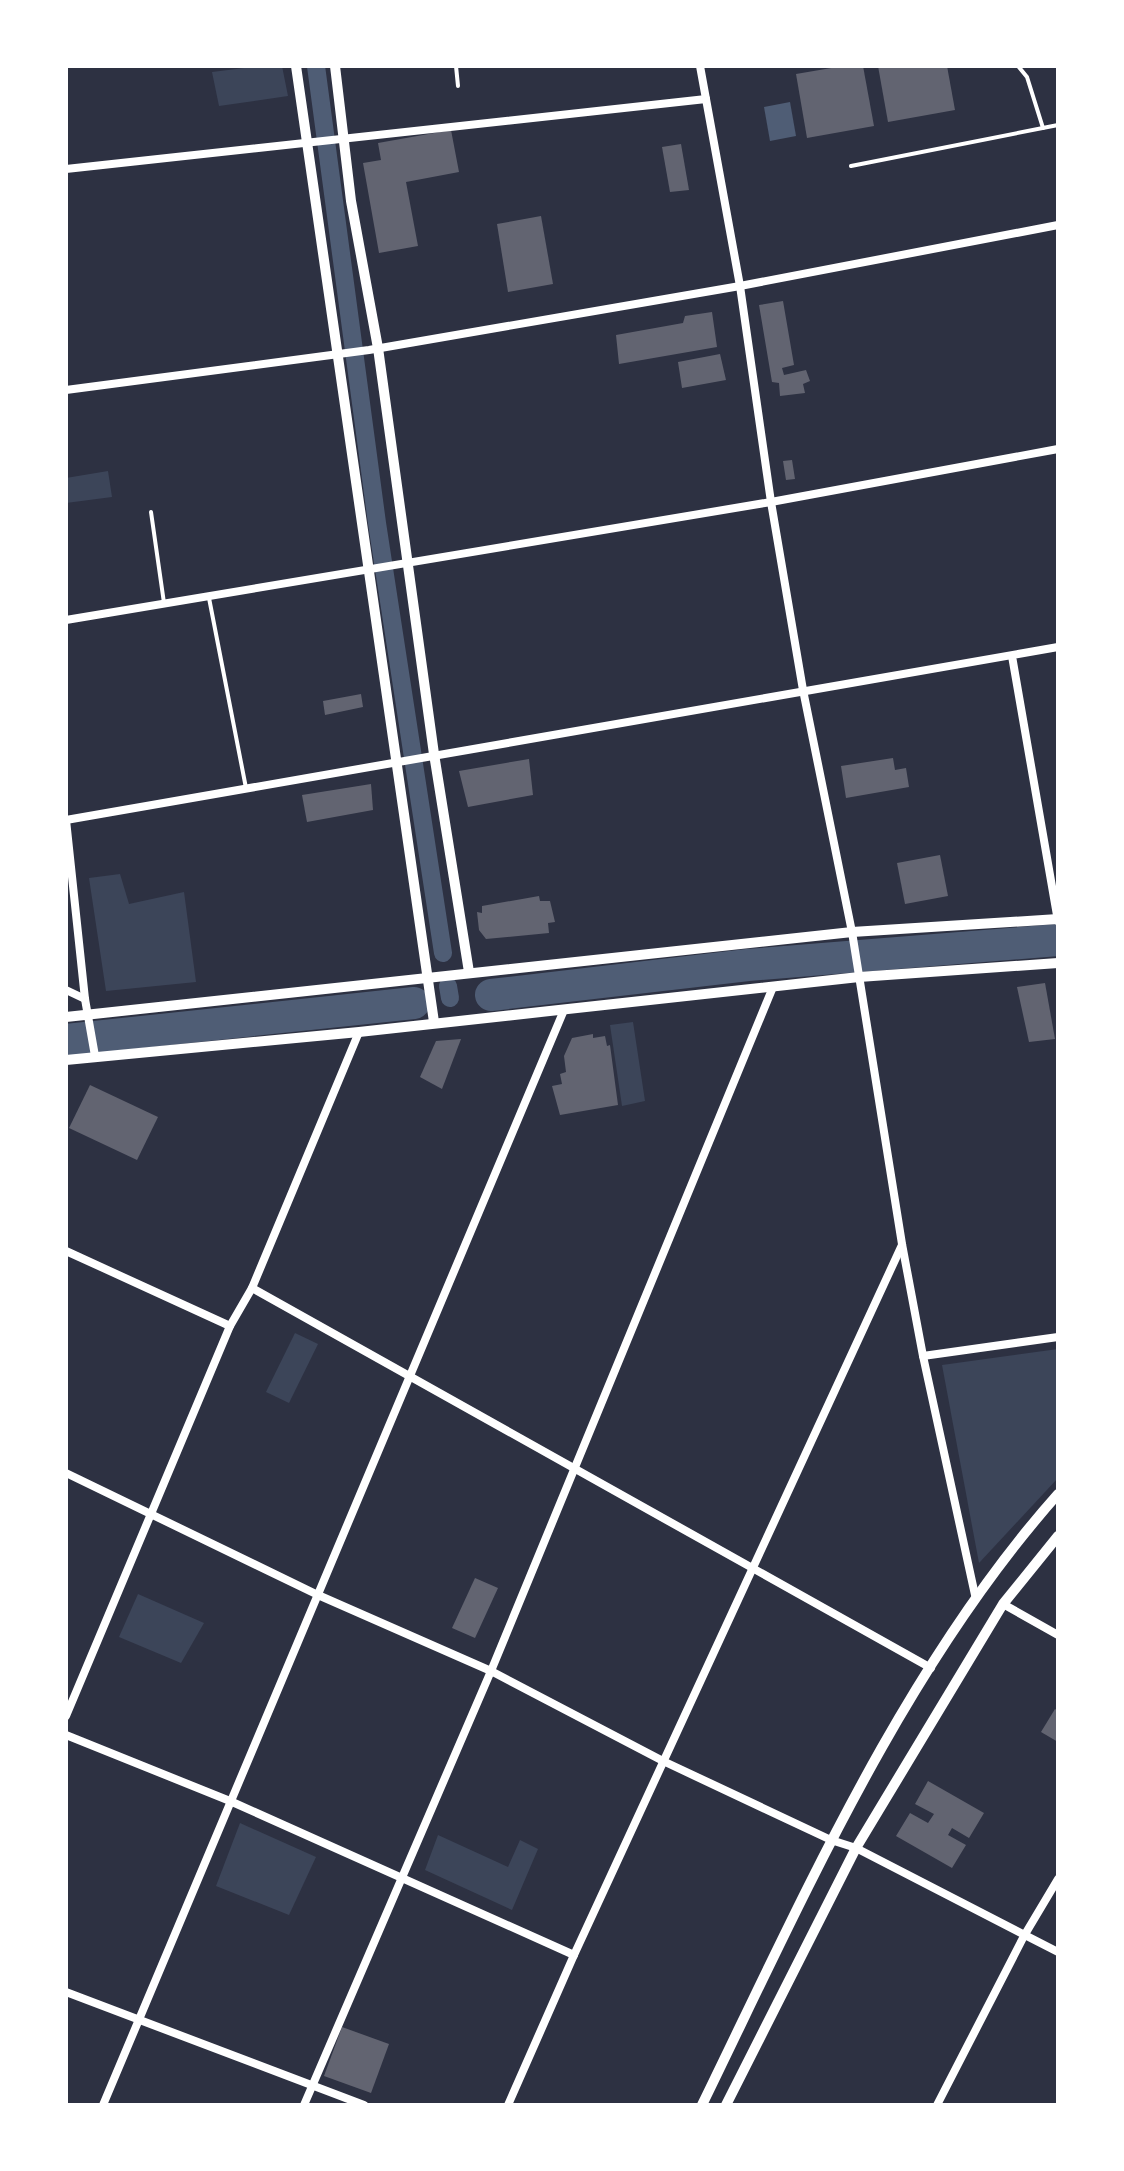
<svg xmlns="http://www.w3.org/2000/svg" width="1124" height="2171" font-family="Jost,sans-serif">
  <style>
    .green { fill: #3c4559 }
    .water { fill: #4f5d75 }
    .lines { fill: none; stroke-linecap: round; stroke-linejoin: round }
    .canal { stroke: #4f5d75; stroke-width: 18 }
    .river { stroke: #4f5d75; stroke-width: 32 }
    .building { fill: #626471 }
    .service { stroke: #fff; stroke-width: 4 }
    .minor { stroke: #fff; stroke-width: 8 }
    .tertiary { stroke: #fff; stroke-width: 10 }
  </style>
  <rect width="100%" height="100%" fill="#2d3142"/>
  <g class="green">
    <path d="M261 66H282L288 96 219 106 212 72Z"/>
    <path d="M108 471 112 497 66 503V478Z"/>
    <path d="M120 874 129 904 184 892 196 982 106 991 89 878Z"/>
    <path d="M633 1022 645 1101 622 1106 610 1025Z"/>
    <path d="M295 1333 318 1344 289 1403 266 1392Z"/>
    <path d="M1058 1349V1478L979 1563 942 1365Z"/>
    <path d="M138 1594 204 1623 181 1663 119 1637Z"/>
    <path d="M240 1823 316 1857 289 1915 216 1886Z"/>
    <path d="M438 1835 508 1867 520 1840 538 1849 512 1910 425 1870Z"/>
  </g>
  <path class="water" d="M790 102 796 136 770 141 764 107Z"/>
  <g class="lines">
    <g class="canal">
      <path d="M316 66 377 523 443 953"/>
      <path d="M448 986 450 998"/>
    </g>
    <g class="river">
      <path d="M491 995 748 965 1058 940"/>
      <path d="M66 1040 414 1003"/>
    </g>
  </g>
  <g class="building">
    <path d="M843 66H863L874 126 807 138 796 74Z"/>
    <path d="M878 66H947L955 110 888 122Z"/>
    <path d="M451 130 459 172 406 182 418 246 379 253 363 163 381 160 378 143Z"/>
    <path d="M681 144 689 190 670 192 662 147Z"/>
    <path d="M541 216 553 284 508 292 497 224Z"/>
    <path d="M783 301 794 365 782 368 784 375 806 370 810 381 803 384 805 393 780 396 779 383 772 382 759 305Z"/>
    <path d="M712 312 717 347 619 364 616 335 683 323 685 316Z"/>
    <path d="M720 354 726 380 682 388 678 362Z"/>
    <path d="M792 460 795 479 786 480 783 461Z"/>
    <path d="M361 694 363 707 325 715 323 701Z"/>
    <path d="M893 758 895 770 906 768 909 787 846 798 841 766Z"/>
    <path d="M529 759 533 795 468 807 459 771Z"/>
    <path d="M371 784 373 810 307 822 302 795Z"/>
    <path d="M940 855 948 896 905 904 897 863Z"/>
    <path d="M539 896 540 901H550L555 922 548 923 549 933 486 939 479 930 477 912 482 913V906Z"/>
    <path d="M1045 983 1055 1039 1029 1042 1017 987Z"/>
    <path d="M593 1034V1038L605 1036 607 1046 610 1045 618 1105 560 1115 552 1086 562 1084 560 1074 566 1072 564 1056 572 1038Z"/>
    <path d="M461 1039 442 1089 420 1077 436 1041Z"/>
    <path d="M90 1085 158 1117 137 1160 69 1128Z"/>
    <path d="M475 1578 498 1588 475 1638 452 1628Z"/>
    <path d="M1055 1709 1058 1711V1742L1041 1732Z"/>
    <path d="M928 1781 984 1813 969 1838 952 1828 948 1835 966 1845 952 1868 896 1836 910 1813 928 1823 934 1814 915 1804Z"/>
    <path d="M342 2027 389 2044 371 2093 324 2076Z"/>
  </g>
  <g class="lines">
    <g class="service">
      <path d="M456 66 458 86"/>
      <path d="M987 66H1018L1027 77 1043 128"/>
      <path d="M851 166 1058 125"/>
      <path d="M151 512 164 603"/>
      <path d="M209 598 246 788"/>
    </g>
    <g class="minor">
      <path d="M700 66 740 286 771 502 803 690 852 932 902 1244 923 1356 975 1595"/>
      <path d="M66 169 706 99"/>
      <path d="M66 390 369 350 740 286 1058 225"/>
      <path d="M66 620 771 502 1058 449"/>
      <path d="M1012 656 1058 921"/>
      <path d="M66 820 1058 647"/>
      <path d="M66 820 85 999 95 1056"/>
      <path d="M66 990 85 999"/>
      <path d="M66 1251 230 1326"/>
      <path d="M252 1288 931 1668"/>
      <path d="M923 1356 1058 1337"/>
      <path d="M66 1473 318 1595 491 1671 663 1761 831 1840 856 1848 1058 1952"/>
      <path d="M1003 1604 1058 1635"/>
      <path d="M66 1716 230 1326 252 1288 359 1032"/>
      <path d="M66 1735 230 1801 574 1955"/>
      <path d="M66 1992 364 2105"/>
      <path d="M103 2105 564 1010"/>
      <path d="M304 2105 491 1671 773 987"/>
      <path d="M508 2105 574 1955 902 1245"/>
      <path d="M937 2105 1024 1936 1058 1879"/>
    </g>
    <g class="tertiary">
      <path d="M296 66 434 1022"/>
      <path d="M335 66 351 201 378 348 434 754 469 972"/>
      <path d="M66 1017 852 932 1058 919"/>
      <path d="M66 1060 359 1032 859 977 1058 963"/>
      <path d="M702 2105C803 1898 904 1667 1058 1494"/>
      <path d="M726 2105 856 1848 1003 1604 1058 1536"/>
    </g>
  </g>
  <rect width="1124" height="2171" fill="none" stroke="#ffffff" stroke-width="136"/>
</svg>
